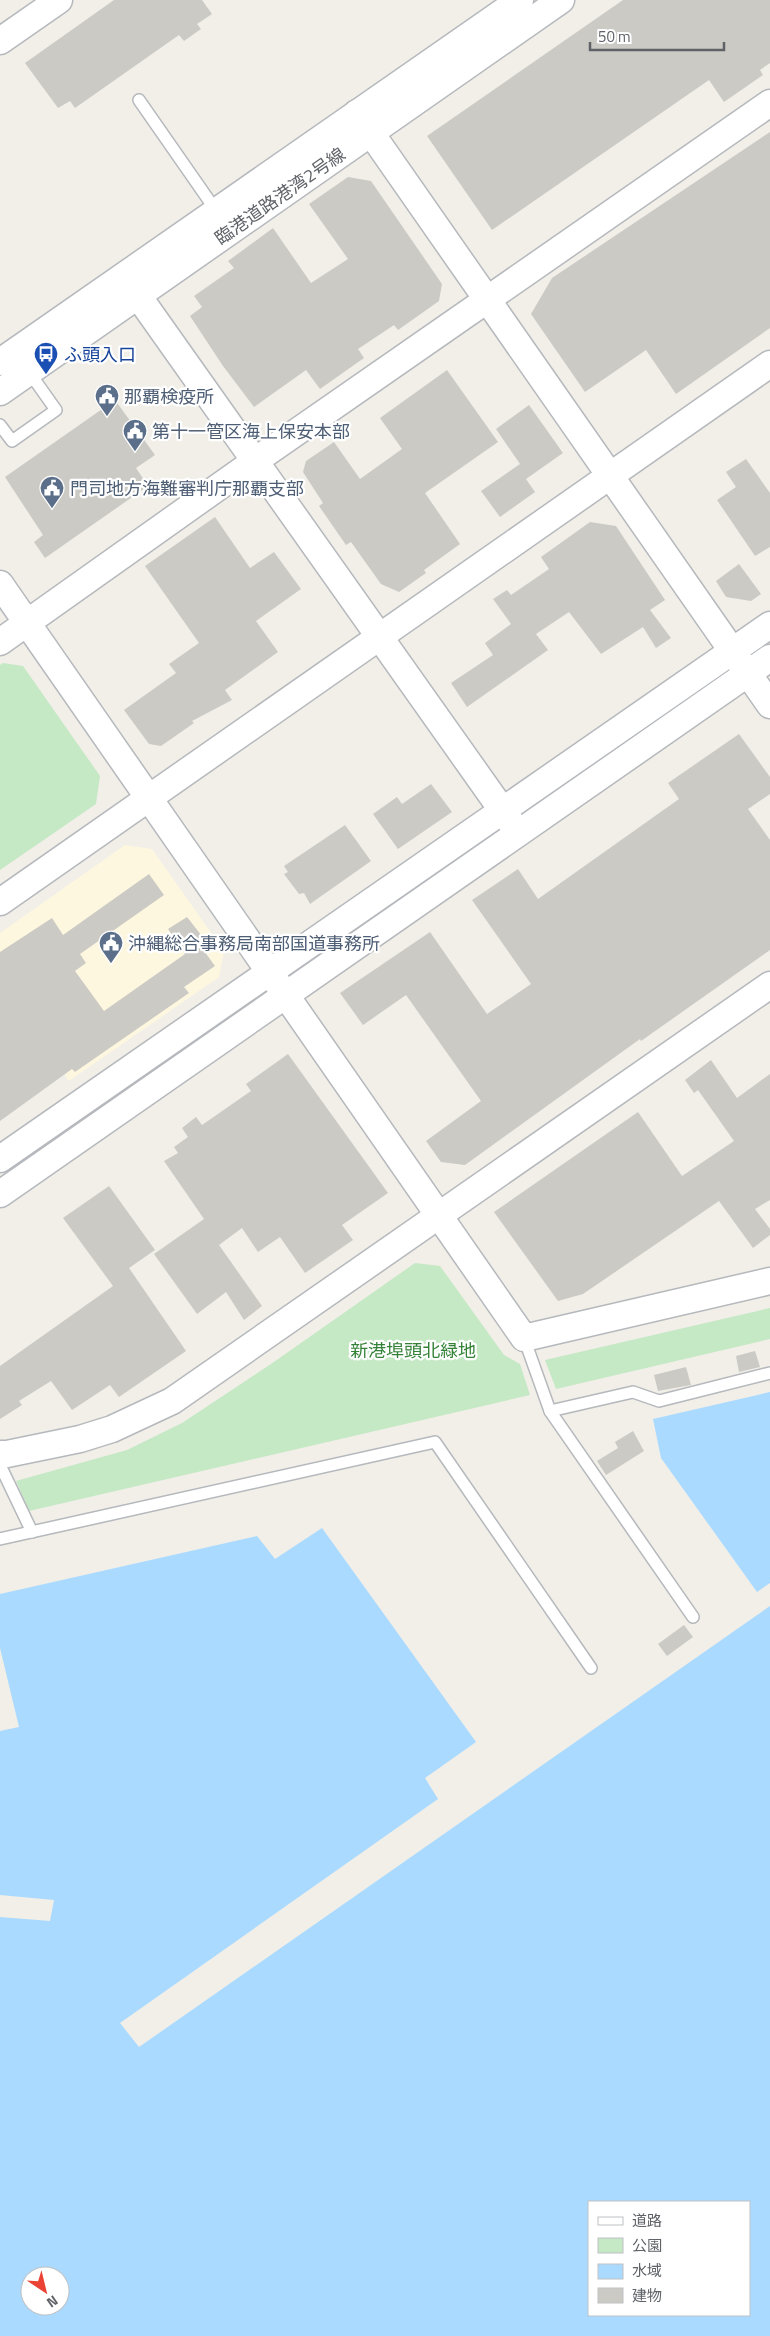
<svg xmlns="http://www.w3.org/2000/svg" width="770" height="2336" font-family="'Titillium Web','Noto Sans JP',sans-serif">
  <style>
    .commercial { fill: #fef7e0 }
    .green { fill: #c5e8c5 }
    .water { fill: #aadaff; fill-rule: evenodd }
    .building { fill: #cccac5 }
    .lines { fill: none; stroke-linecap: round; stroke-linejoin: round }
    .service-casing { stroke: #b5b8bc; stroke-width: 14 }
    .tertiary-casing { stroke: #b5b8bc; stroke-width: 29 }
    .service { stroke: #fff; stroke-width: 11 }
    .tertiary { stroke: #fff; stroke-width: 26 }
    .labels { text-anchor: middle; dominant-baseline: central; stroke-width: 4.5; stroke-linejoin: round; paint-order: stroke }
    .street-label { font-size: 18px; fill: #5f6368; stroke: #fff }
    .transit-label { font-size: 18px; fill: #164399; stroke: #fff; text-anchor: start }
    .service-label { font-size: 18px; fill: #4e5e75; stroke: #fff; text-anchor: start }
    .park-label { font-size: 18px; fill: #348238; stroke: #fff }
  </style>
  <rect width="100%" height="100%" fill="#f1efe8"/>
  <path class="commercial" d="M125 845 152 849 224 951 219 977 69 1081 0 982V933Z"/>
  <g class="green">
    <path d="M3 663 23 666 100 776 96 804 0 870V665Z"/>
    <path d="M415 1263 440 1266 504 1355 520 1364 530 1395 29 1511 16 1481 127 1450 182 1423 271 1364Z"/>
    <path d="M770 1308V1339L556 1389 545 1360Z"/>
  </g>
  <g class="water">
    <path d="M770 1392V1583L757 1592 661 1458 653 1419Z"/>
    <path d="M322 1528 476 1742 425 1778 438 1799 120 2023 139 2047 770 1606V2336H0V1917L50 1921 54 1900 0 1895V1731L19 1727 0 1648V1594L257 1536 275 1559ZM589 2202H749V2315H589ZM30 2276H60V2306H30Z"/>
  </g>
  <g class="building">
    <path d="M114 0H202L212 14 197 24 201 29 184 41 179 35 75 108 70 101 58 108 25 63Z"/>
    <path d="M623 0H770V63L760 70 763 75 724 102 709 80 492 230 427 136Z"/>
    <path d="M770 132V328L676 394 646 350 585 392 531 314 552 278Z"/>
    <path d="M348 177 371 181 442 284 439 301 398 330 394 325 358 349 364 358 320 389 306 370 254 407 223 366 190 316 202 307 194 296 234 268 228 261 273 228 311 283 348 259 309 204Z"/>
    <path d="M447 370 498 442 425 493 460 544 424 570 426 573 399 592 381 584 351 542 346 545 319 506 323 503 303 472 306 461 334 442 360 479 402 449 380 418Z"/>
    <path d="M115 400 155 455 136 468 148 486 45 558 34 542 43 535 5 477Z"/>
    <path d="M529 405 563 453 526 479 535 492 500 517 481 491 520 464 496 429Z"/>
    <path d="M746 459 770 493V547L755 556 717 500 736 487 726 472Z"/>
    <path d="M215 517 250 568 274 552 301 589 256 621 278 652 225 690 232 700 192 721 194 723 161 746 149 744 124 710 176 673 169 664 199 643 145 566Z"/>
    <path d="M590 522 616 526 665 600 650 610 671 638 656 648 643 627 601 654 569 612 536 634 548 650 467 707 451 683 493 655 485 643 511 624 493 599 507 590 511 595 549 569 541 557Z"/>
    <path d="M739 564 761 594 751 601 726 597 716 581Z"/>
    <path d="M739 734 770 777V794L748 809 770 840V950L641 1041 640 1039 465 1165 441 1162 426 1141 481 1101 406 995 363 1025 340 993 430 932 487 1014 531 984 472 900 518 869 538 899 679 799 668 783Z"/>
    <path d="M431 784 452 812 398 849 373 814 397 797 402 804Z"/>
    <path d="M345 825 371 861 310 904 304 893 299 894 284 874 288 872 284 866Z"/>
    <path d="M149 874 164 895 80 954 86 963 75 971 104 1011 185 954 168 929 187 917 205 940 199 944 215 966 184 987 189 993 75 1072 72 1069 0 1121V952L52 918 63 935Z"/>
    <path d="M288 1054 388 1193 342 1225 353 1240 305 1273 280 1237 258 1252 242 1228 219 1245 262 1306 244 1320 226 1292 197 1314 154 1254 204 1219 164 1161 178 1153 174 1147 188 1137 182 1128 196 1117 202 1125 251 1091 246 1084Z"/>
    <path d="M711 1060 737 1098 770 1074V1200L755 1209 770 1229V1235L753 1248 719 1201 583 1294 558 1301 494 1212 638 1112 682 1176 734 1141 698 1090 694 1093 685 1080Z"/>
    <path d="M109 1186 155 1250 129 1268 186 1351 119 1397 110 1385 72 1410 51 1381 19 1401 22 1405 0 1419V1366L113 1286 63 1218Z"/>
    <path d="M755 1351 760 1367 739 1372 736 1356Z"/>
    <path d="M686 1367 691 1385 658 1391 654 1375Z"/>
    <path d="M633 1431 644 1451 606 1475 597 1461 618 1448 615 1442Z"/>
    <path d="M684 1625 693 1637 667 1656 658 1644Z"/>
  </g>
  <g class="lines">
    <defs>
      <g id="service">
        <path d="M139 100 217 212"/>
        <path d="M0 425 12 441 56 410 29 372"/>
        <path d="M524 1338 550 1411 693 1617"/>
        <path d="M550 1411 633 1392 659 1401 770 1373"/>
        <path d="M0 1465 32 1532"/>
        <path d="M0 1539 435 1442 591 1668"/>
      </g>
      <g id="tertiary">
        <path d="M0 41 59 0"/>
        <path d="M357 113 770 705"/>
        <path d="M124 276 512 824"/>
        <path d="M0 362 520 0"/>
        <path d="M0 392 561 0"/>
        <path d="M0 584 524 1338 770 1281"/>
        <path d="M0 642 255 461 770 103"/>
        <path d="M0 902 770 364"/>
        <path d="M0 1159 770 625"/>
        <path d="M0 1194 770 658"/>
        <path d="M0 1454H7L80 1439 112 1429 172 1401 770 985"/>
      </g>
    </defs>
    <use href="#service" class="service-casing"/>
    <use href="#tertiary" class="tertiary-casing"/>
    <use href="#service" class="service"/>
    <use href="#tertiary" class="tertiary"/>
  </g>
  <defs>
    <symbol id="bus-pin" viewBox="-11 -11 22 30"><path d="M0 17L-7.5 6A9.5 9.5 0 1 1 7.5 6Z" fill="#1a4fb4" stroke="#fff"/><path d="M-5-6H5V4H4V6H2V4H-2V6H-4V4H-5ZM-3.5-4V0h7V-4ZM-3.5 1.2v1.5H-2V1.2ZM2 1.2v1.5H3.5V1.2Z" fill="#fff"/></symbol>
    <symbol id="civic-pin" viewBox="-11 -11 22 30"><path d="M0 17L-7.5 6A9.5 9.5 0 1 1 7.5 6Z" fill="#5c6f8a" stroke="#fff"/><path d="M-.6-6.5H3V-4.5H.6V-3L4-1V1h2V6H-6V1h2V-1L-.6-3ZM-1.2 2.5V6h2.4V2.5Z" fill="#fff"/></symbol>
  </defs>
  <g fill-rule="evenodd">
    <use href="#bus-pin" x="32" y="340" width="28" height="38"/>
    <use href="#civic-pin" x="93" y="382" width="28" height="38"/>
    <use href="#civic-pin" x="121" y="417" width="28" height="38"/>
    <use href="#civic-pin" x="38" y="474" width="28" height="38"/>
    <use href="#civic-pin" x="97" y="929" width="28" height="38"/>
  </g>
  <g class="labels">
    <g class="street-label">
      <text transform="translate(280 196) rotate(-35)">臨港道路港湾2号線</text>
    </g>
    <g class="transit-label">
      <text x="64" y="354">ふ頭入口</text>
    </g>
    <g class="service-label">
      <text x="124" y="396">那覇検疫所</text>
      <text x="152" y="431">第十一管区海上保安本部</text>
      <text x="70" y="488">門司地方海難審判庁那覇支部</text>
      <text x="128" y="943">沖縄総合事務局南部国道事務所</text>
    </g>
    <g class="park-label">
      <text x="413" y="1350">新港埠頭北緑地</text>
    </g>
  </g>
  <rect x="588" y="2201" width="162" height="115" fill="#ffffff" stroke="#bfc1c3"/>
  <rect x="598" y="2217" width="25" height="8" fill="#ffffff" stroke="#bfc1c3"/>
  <text x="632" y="2226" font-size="15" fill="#5f6368">道路</text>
  <rect x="598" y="2238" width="25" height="15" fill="#c5e8c5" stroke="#bfc1c3"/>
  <text x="632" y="2251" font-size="15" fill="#5f6368">公園</text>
  <rect x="598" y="2264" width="25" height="15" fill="#aadaff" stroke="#bfc1c3"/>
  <text x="632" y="2276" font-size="15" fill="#5f6368">水域</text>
  <rect x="598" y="2288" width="25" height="15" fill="#cccac5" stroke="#bfc1c3"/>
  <text x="632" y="2301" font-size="15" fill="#5f6368">建物</text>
  <g transform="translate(45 2291) rotate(145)"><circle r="24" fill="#ffffff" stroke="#bfc1c3"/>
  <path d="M0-4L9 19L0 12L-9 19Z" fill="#ea4335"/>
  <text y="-8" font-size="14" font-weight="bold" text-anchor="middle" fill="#5f6368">N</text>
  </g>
  <path d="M590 42v8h134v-8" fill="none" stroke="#5f6368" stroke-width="2.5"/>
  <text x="598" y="42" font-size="15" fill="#5f6368" stroke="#ffffff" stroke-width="4" paint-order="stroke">50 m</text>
</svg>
